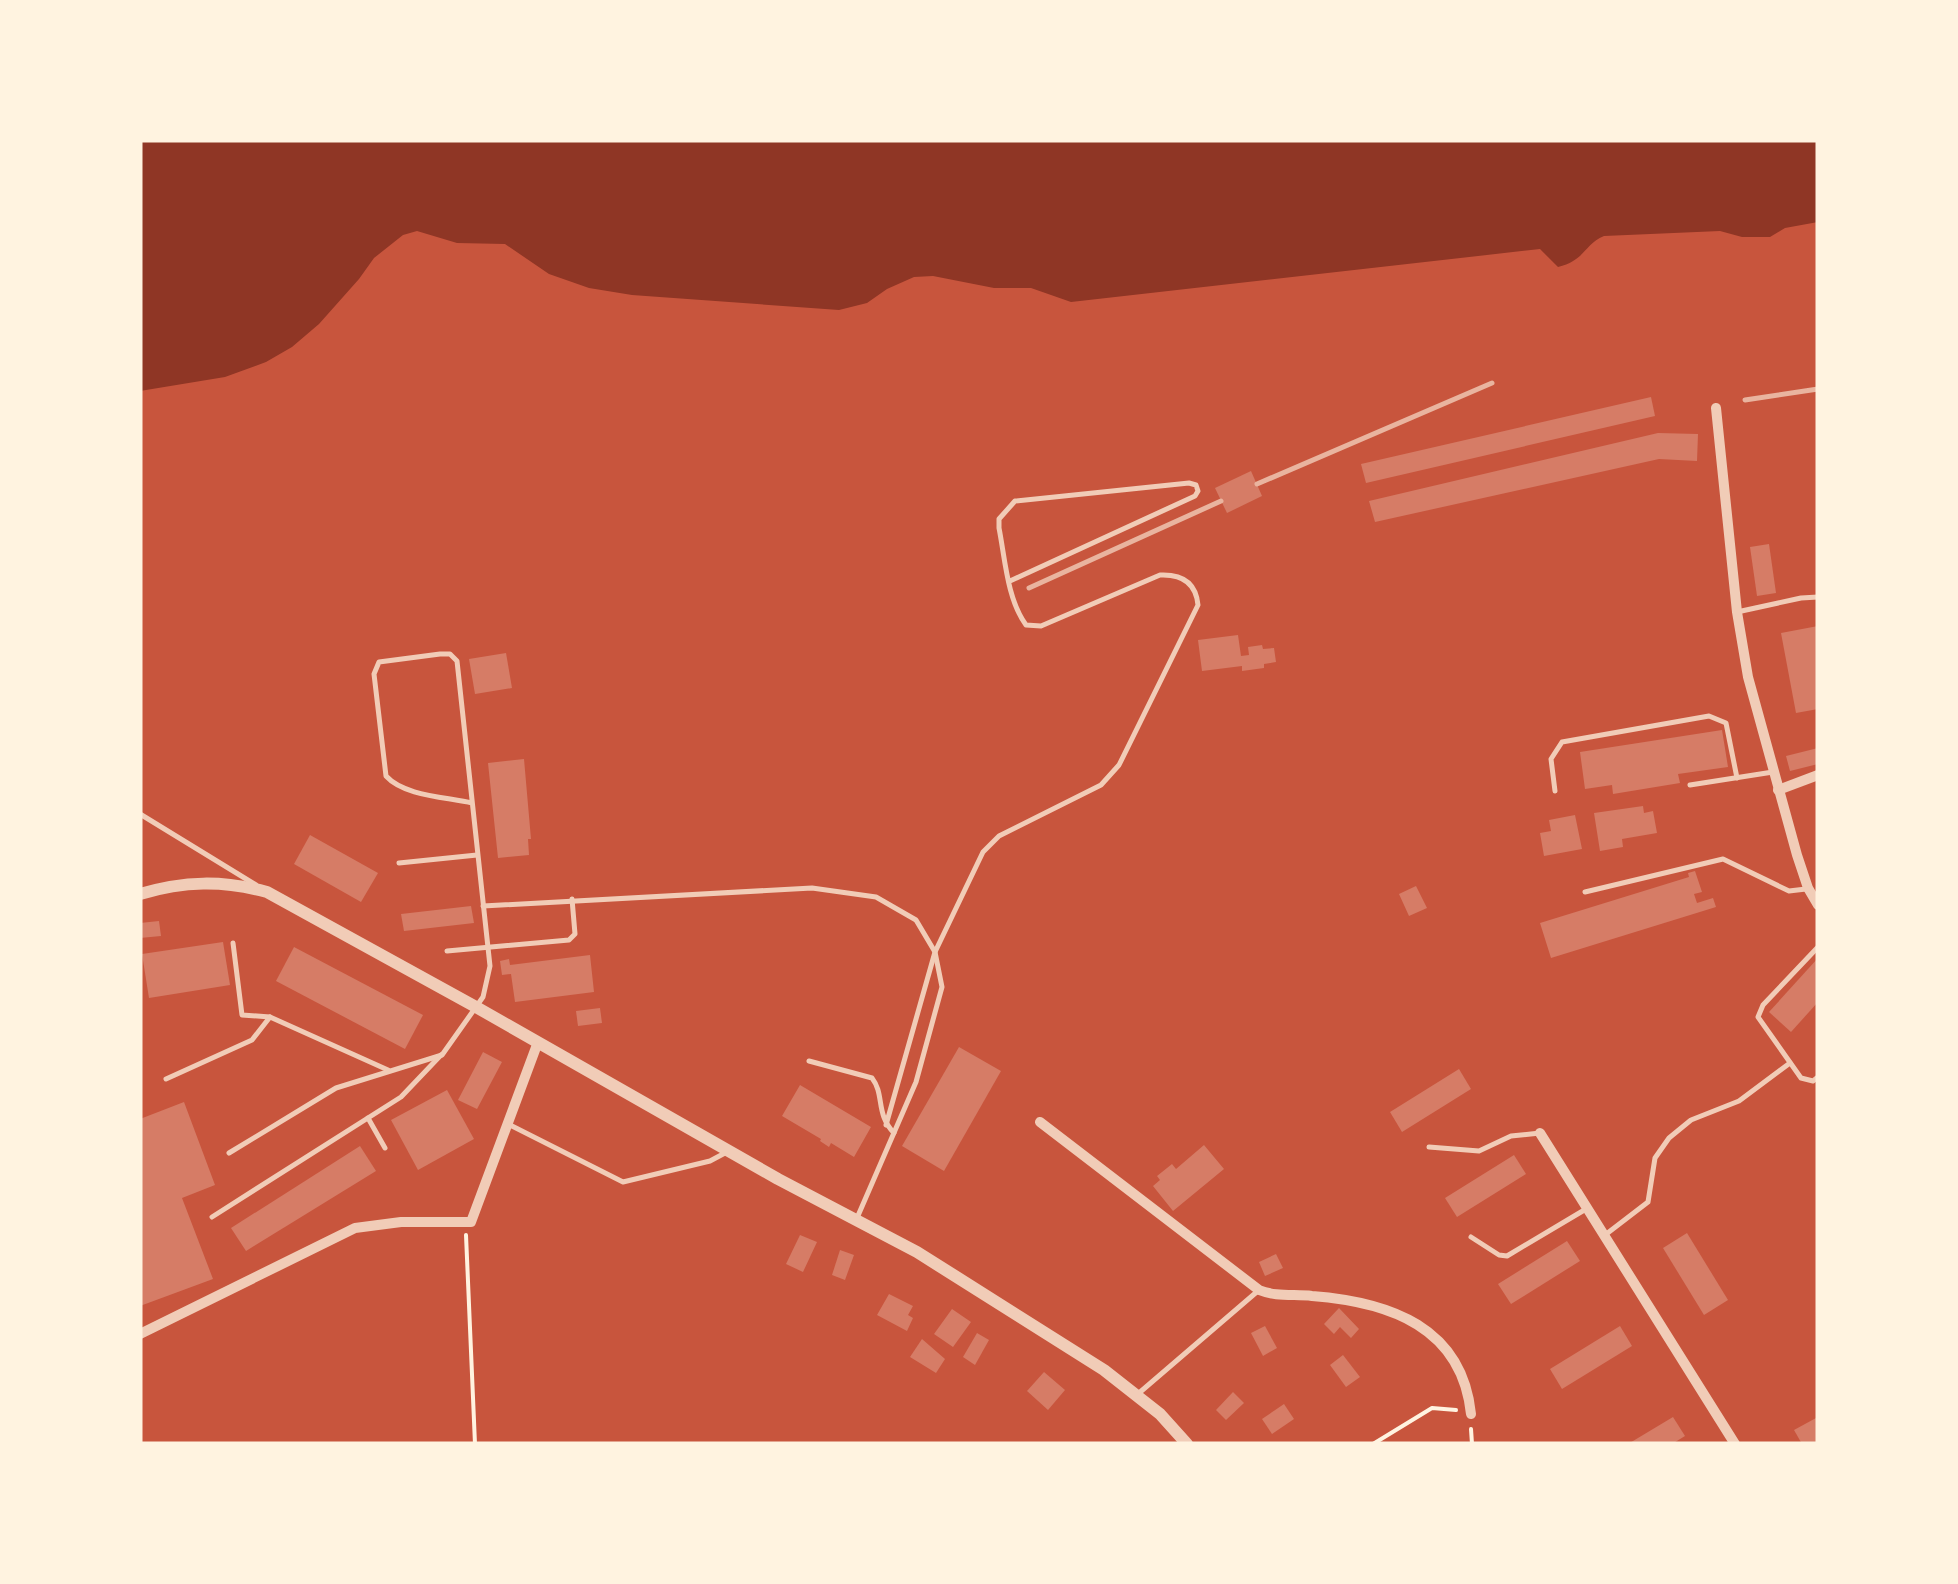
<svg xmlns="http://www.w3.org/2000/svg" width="1958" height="1584" font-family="'Roboto Condensed',sans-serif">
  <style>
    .water { fill: #8f3625 }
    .building { fill: #d67c66 }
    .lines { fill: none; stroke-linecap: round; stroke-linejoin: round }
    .path { stroke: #fff3e0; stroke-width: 4 }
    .service { stroke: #f1ccb7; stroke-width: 5 }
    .minor { stroke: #f1ccb7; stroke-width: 10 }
    .tertiary { stroke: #f1ccb7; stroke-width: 12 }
    .rail { stroke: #e9b49f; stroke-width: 5 }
  </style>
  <rect width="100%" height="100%" fill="#c8553d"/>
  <path class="water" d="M140 140H1818V222L1785 228 1770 237H1742L1720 231 1604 236C1584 244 1586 260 1558 267L1540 249 1071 302 1031 288H994L933 276 914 277 887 289 867 303 839 310 632 295 589 288 549 274 505 244 457 243 417 231 403 235 374 258 359 279 319 324 292 347 266 362 225 377 140 391Z"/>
  <g class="building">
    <path d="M1651 397 1655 416 1366 483 1361 464Z"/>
    <path d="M1658 433 1698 434 1697 461 1659 459 1375 522 1369 501Z"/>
    <path d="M1251 471 1262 496 1227 513 1215 488Z"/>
    <path d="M1769 544 1776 593 1757 596 1750 547Z"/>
    <path d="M1818 626V709L1796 713 1781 633Z"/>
    <path d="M1238 635 1241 656 1249 655 1248 647 1262 645 1263 649 1274 648 1276 662 1264 664V668L1242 671V666L1202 671 1198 640Z"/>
    <path d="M506 653 512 688 475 694 469 659Z"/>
    <path d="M1722 730 1728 767 1678 774 1680 783 1613 794 1612 785 1585 789 1580 752Z"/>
    <path d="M1818 748V764L1790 771 1786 756Z"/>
    <path d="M524 759 531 839H528L529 855 498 858 488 763Z"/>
    <path d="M1643 806 1644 813 1653 811 1657 833 1622 839 1623 847 1600 851 1594 813Z"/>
    <path d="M1575 815 1582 849 1544 856 1540 833 1551 831 1549 820Z"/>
    <path d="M310 835 378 873 361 902 294 864Z"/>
    <path d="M1695 871 1702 892 1694 894 1697 903 1713 898 1716 907 1551 958 1540 923 1689 877 1688 873Z"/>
    <path d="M1416 886 1427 908 1409 916 1399 894Z"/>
    <path d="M471 906 474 923 404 931 401 914Z"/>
    <path d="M159 921 161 936 140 938V923Z"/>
    <path d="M223 942 230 985 149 998 142 954Z"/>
    <path d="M294 947 423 1015 405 1049 276 981Z"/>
    <path d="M590 955 594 992 515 1002 511 974 502 975 500 961 509 959 510 965Z"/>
    <path d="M1818 958V1002L1791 1032 1769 1012Z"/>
    <path d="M600 1008 602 1023 578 1026 576 1011Z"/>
    <path d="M959 1047 1001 1071 944 1171 902 1146Z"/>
    <path d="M483 1052 502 1062 477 1109 458 1100Z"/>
    <path d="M1459 1069 1471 1089 1402 1132 1390 1112Z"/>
    <path d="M800 1085 871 1127 854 1157 831 1143 829 1147 820 1141 821 1139 782 1116Z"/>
    <path d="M447 1090 474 1139 418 1170 391 1120Z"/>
    <path d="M184 1102 215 1185 182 1198 213 1279 140 1306V1119Z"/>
    <path d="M1204 1145 1224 1169 1173 1211 1153 1186 1160 1180 1157 1176 1172 1164 1176 1169Z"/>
    <path d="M360 1146 376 1171 246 1251 231 1228Z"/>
    <path d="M1514 1155 1526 1174 1457 1217 1445 1198Z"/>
    <path d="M1687 1233 1728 1300 1704 1315 1663 1248Z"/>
    <path d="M800 1235 817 1242 803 1272 786 1264Z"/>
    <path d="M1567 1241 1580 1261 1511 1304 1498 1284Z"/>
    <path d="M840 1250 854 1255 845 1280 832 1275Z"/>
    <path d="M1276 1254 1283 1268 1265 1276 1259 1262Z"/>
    <path d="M889 1294 913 1306 908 1315 913 1318 907 1331 877 1315Z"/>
    <path d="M1339 1308 1359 1329 1351 1338 1340 1327 1334 1334 1324 1324Z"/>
    <path d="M952 1309 971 1322 953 1347 934 1334Z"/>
    <path d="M1265 1326 1277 1348 1263 1356 1251 1333Z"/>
    <path d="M1620 1326 1632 1346 1562 1389 1550 1369Z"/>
    <path d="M977 1333 989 1340 975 1365 963 1357Z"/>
    <path d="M922 1339 945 1359 936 1373 910 1357Z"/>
    <path d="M1343 1355 1360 1377 1346 1387 1330 1365Z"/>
    <path d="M1044 1372 1065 1390 1048 1410 1027 1391Z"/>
    <path d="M1233 1392 1244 1403 1226 1420 1216 1410Z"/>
    <path d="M1284 1404 1294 1419 1272 1434 1262 1419Z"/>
    <path d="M1673 1417 1685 1436 1672 1444H1628Z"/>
    <path d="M1816 1418 1818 1444H1802L1794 1430Z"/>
  </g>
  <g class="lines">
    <g class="path">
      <path d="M466 1235 475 1444"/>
      <path d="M1471 1429 1472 1444"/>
      <path d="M1373 1444 1432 1408 1456 1410"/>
    </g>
    <g class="service">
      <path d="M1737 612 1801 598 1818 597"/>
      <path d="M1690 785 1773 772"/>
      <path d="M1555 791 1551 759 1562 742 1709 716 1726 723 1737 778"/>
      <path d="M140 814 256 885"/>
      <path d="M399 863 477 855"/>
      <path d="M1585 892 1723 859 1789 891 1806 889"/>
      <path d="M483 906 812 888 876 897 916 920 935 952 942 987 916 1082 857 1218"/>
      <path d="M233 943 242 1015 270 1017 388 1070"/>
      <path d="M1818 947 1763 1005 1758 1017 1801 1078 1813 1081 1818 1077"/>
      <path d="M447 951 569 940 575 934 572 899"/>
      <path d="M809 1061 872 1078C885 1095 875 1113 894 1133"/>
      <path d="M166 1079 252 1040 270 1017"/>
      <path d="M368 1118 385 1148"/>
      <path d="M510 1125 623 1182 710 1161 725 1153"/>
      <path d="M886 1125 935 952 983 852 999 836 1101 785 1119 765 1198 605C1196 583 1182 574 1160 575L1041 626 1026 625C1007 599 1005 558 999 528V519L1015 501 1189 483 1196 485 1198 491 1195 496 1010 581"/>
      <path d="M1429 1147 1479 1151 1511 1136 1540 1133"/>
      <path d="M229 1153 336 1088 442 1055 483 997 490 966 457 661 450 654H440L379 662 374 674 386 776C404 796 446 797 472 803"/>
      <path d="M212 1217 401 1097 441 1055"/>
      <path d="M1605 1235 1648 1202 1655 1158 1669 1138 1691 1120 1739 1101 1790 1063"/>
      <path d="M1471 1237 1499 1255 1507 1256 1586 1209"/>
      <path d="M1139 1393 1259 1290"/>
    </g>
    <g class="minor">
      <path d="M1716 408 1737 612 1748 677 1797 855 1808 888 1818 905"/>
      <path d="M1778 790 1818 775"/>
      <path d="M1040 1122 1259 1290C1276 1297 1294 1294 1312 1296 1390 1302 1462 1327 1471 1414"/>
      <path d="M1540 1133 1735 1444"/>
      <path d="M140 1334 355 1228 401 1222H471L538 1042"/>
    </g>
    <path class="tertiary" d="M140 894C184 881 222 880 267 892L476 1007 778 1179 917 1252 1104 1370 1160 1414 1187 1444"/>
    <g class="rail">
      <path d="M1745 400 1818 389"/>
      <path d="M1257 484 1492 383"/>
      <path d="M1029 588 1221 501"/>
    </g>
  </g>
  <rect width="1958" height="1584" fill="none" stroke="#fff3e0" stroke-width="285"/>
</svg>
